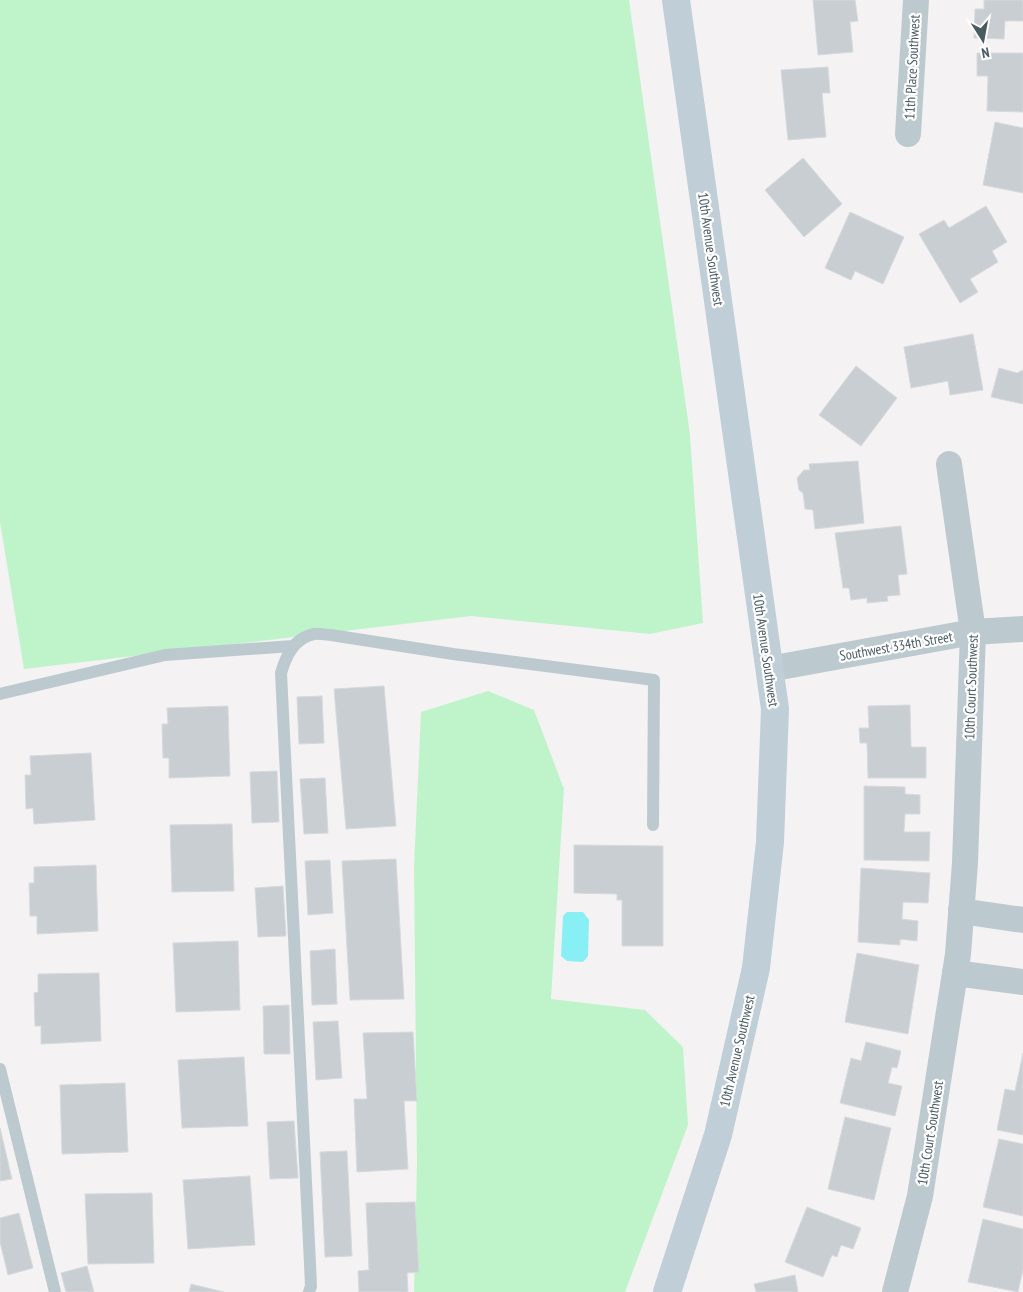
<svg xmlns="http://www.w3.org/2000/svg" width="1023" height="1292" font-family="'PT Sans Narrow',sans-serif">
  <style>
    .green { fill: #bff4cb }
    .water { fill: #88f0f5 }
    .building { fill: #c9ced2; stroke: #d6dade }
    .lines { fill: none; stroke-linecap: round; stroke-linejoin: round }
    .lane { stroke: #bccad0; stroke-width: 12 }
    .street { stroke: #bccad0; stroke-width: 26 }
    .secondary { stroke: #bfced7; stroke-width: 28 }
    .labels { text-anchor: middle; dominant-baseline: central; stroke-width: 4.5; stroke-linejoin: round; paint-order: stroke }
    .street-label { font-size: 14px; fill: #485a62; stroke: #fff }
  </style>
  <rect width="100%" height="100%" fill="#f5f2f3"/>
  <g class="green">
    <path d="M0 0H629L690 435 703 623 650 634 471 616 24 669 0 522Z"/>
    <path d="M488 691 534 710 564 789 551 999 645 1010 683 1047 688 1125 625 1292H414L417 1164 414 866 421 712Z"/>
  </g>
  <path class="water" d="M567 912H583L589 920 588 956 583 962 567 961 561 956 563 916Z"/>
  <g class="building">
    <path d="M813 0H855L858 21 850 22 853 52 818 55Z"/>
    <path d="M984 0H1023V21H1005L1004 39 974 38 975 9H984Z"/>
    <path d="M977 53H1023V112L987 111 988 76H977Z"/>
    <path d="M828 67 830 93H822L826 137 788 140 781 70Z"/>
    <path d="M995 122 1023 128V193L983 185Z"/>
    <path d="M803 158 842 204 804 237 765 190Z"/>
    <path d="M986 206 1007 242 992 251 998 262 970 279 978 292 960 303 919 234 944 220 949 228Z"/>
    <path d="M850 212 904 237 883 284 855 271 851 280 825 268Z"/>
    <path d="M973 334 983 390 950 395 948 381 911 388 904 347Z"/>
    <path d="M856 366 897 398 861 446 819 415Z"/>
    <path d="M999 368 1017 373 1023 370V404L991 397Z"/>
    <path d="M858 461 864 523 815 529 813 510 805 509 803 493 799 490 797 478 804 470H810L809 464Z"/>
    <path d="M901 526 907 574 898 575 900 595 887 596 888 601 867 603V598L851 600 849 588H843L835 533Z"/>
    <path d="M384 686 396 826 346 829 334 689Z"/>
    <path d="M322 696 324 743 299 744 297 697Z"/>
    <path d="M910 705 911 747H926V778H868L867 743H860L859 728H869L868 706Z"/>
    <path d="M228 706 230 776 169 778V758H163L162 724H168L167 708Z"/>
    <path d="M91 753 95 820 34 824 33 808 26 809 25 775H31L30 756Z"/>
    <path d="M277 771 279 822 252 823 250 772Z"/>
    <path d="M325 778 328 833 304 834 300 779Z"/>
    <path d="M864 786 905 787V794L920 795V814H905L904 832H930L929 861 864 860Z"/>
    <path d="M232 824 234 891 172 892 170 825Z"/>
    <path d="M574 845 663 846V946H622V900H617V894L574 893Z"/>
    <path d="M396 859 404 999 350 1000 342 861Z"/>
    <path d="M330 860 333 913 308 915 305 861Z"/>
    <path d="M96 865 98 931 37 934V916H30L29 883H34V867Z"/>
    <path d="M861 868 930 873 928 903 903 902 902 919 918 921 917 941 900 939V945L858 942Z"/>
    <path d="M283 886 286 936 258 937 255 888Z"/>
    <path d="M238 941 240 1010 176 1012 173 943Z"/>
    <path d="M335 949 337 1004 312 1005 310 951Z"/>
    <path d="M857 953 919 965 908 1034 845 1022Z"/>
    <path d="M99 973 101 1041 41 1044V1026H35L34 993 38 992V974Z"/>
    <path d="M289 1005 290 1054H264L263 1006Z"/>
    <path d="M338 1021 342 1078 316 1080 313 1022Z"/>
    <path d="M413 1032 417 1101H404L408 1169 357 1172 354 1099H367L363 1033Z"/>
    <path d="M866 1042 901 1051 897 1068 892 1067 888 1083 902 1086 895 1116 840 1103 851 1058 861 1061Z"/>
    <path d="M1023 1053V1135L997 1130 1005 1089 1015 1091Z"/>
    <path d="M244 1057 248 1126 182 1128 178 1060Z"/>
    <path d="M125 1083 128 1152 62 1154 60 1085Z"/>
    <path d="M845 1117 891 1128 874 1200 828 1189Z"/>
    <path d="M294 1121 298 1178 270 1179 267 1122Z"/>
    <path d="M0 1128 12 1179 0 1181Z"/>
    <path d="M999 1139 1023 1144V1216L983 1207Z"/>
    <path d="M347 1151 352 1256 325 1257 320 1152Z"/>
    <path d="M250 1176 255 1245 188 1249 183 1180Z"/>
    <path d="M152 1193 154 1263 88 1264 85 1194Z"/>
    <path d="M415 1202 419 1272 407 1273 408 1292H359L358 1271 369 1270 366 1203Z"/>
    <path d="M807 1207 861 1228 853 1249 841 1245 837 1257 832 1255 823 1277 785 1262Z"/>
    <path d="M19 1213 33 1268 8 1275 0 1242V1218Z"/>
    <path d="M983 1219 1023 1229V1270L1018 1292 968 1282Z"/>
    <path d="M87 1266 94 1292H66L61 1273Z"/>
    <path d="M795 1275 798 1292H756L754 1284Z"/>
    <path d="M191 1284 224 1292H189Z"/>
  </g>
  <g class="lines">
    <g class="lane">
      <path d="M0 694 165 655 293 646"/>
      <path d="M0 1069 55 1292"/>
      <path d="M309 1292 311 1286 309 1243 281 673C286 656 294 638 314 634 319 633 326 635 331 635L453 654 654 680 653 825"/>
    </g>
    <g class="street">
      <path d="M908 134 916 0"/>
      <path d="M769 669 973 632 1023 629"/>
      <path d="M961 911 1023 920"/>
      <path d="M955 973 1023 982"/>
      <path d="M895 1292 920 1196 958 954 965 863 973 632 949 464"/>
    </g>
    <path class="secondary" d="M667 1292 718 1135 756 968 770 842 775 709 676 0"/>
  </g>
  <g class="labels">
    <g class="street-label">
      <text transform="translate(912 67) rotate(-87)">11th Place Southwest</text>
      <text transform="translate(711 249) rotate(82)">10th Avenue Southwest</text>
      <text transform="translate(896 646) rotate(-10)">Southwest 334th Street</text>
      <text transform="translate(766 650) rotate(82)">10th Avenue Southwest</text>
      <text transform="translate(971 687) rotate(-88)">10th Court Southwest</text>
      <text transform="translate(737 1051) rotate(-77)">10th Avenue Southwest</text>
      <text transform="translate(930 1133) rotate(-81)">10th Court Southwest</text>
    </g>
  </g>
  <g transform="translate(983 40) rotate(169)" stroke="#ffffff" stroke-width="4" paint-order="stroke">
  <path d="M0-4L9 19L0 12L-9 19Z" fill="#485a62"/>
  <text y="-8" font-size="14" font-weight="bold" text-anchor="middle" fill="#485a62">N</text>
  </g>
</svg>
